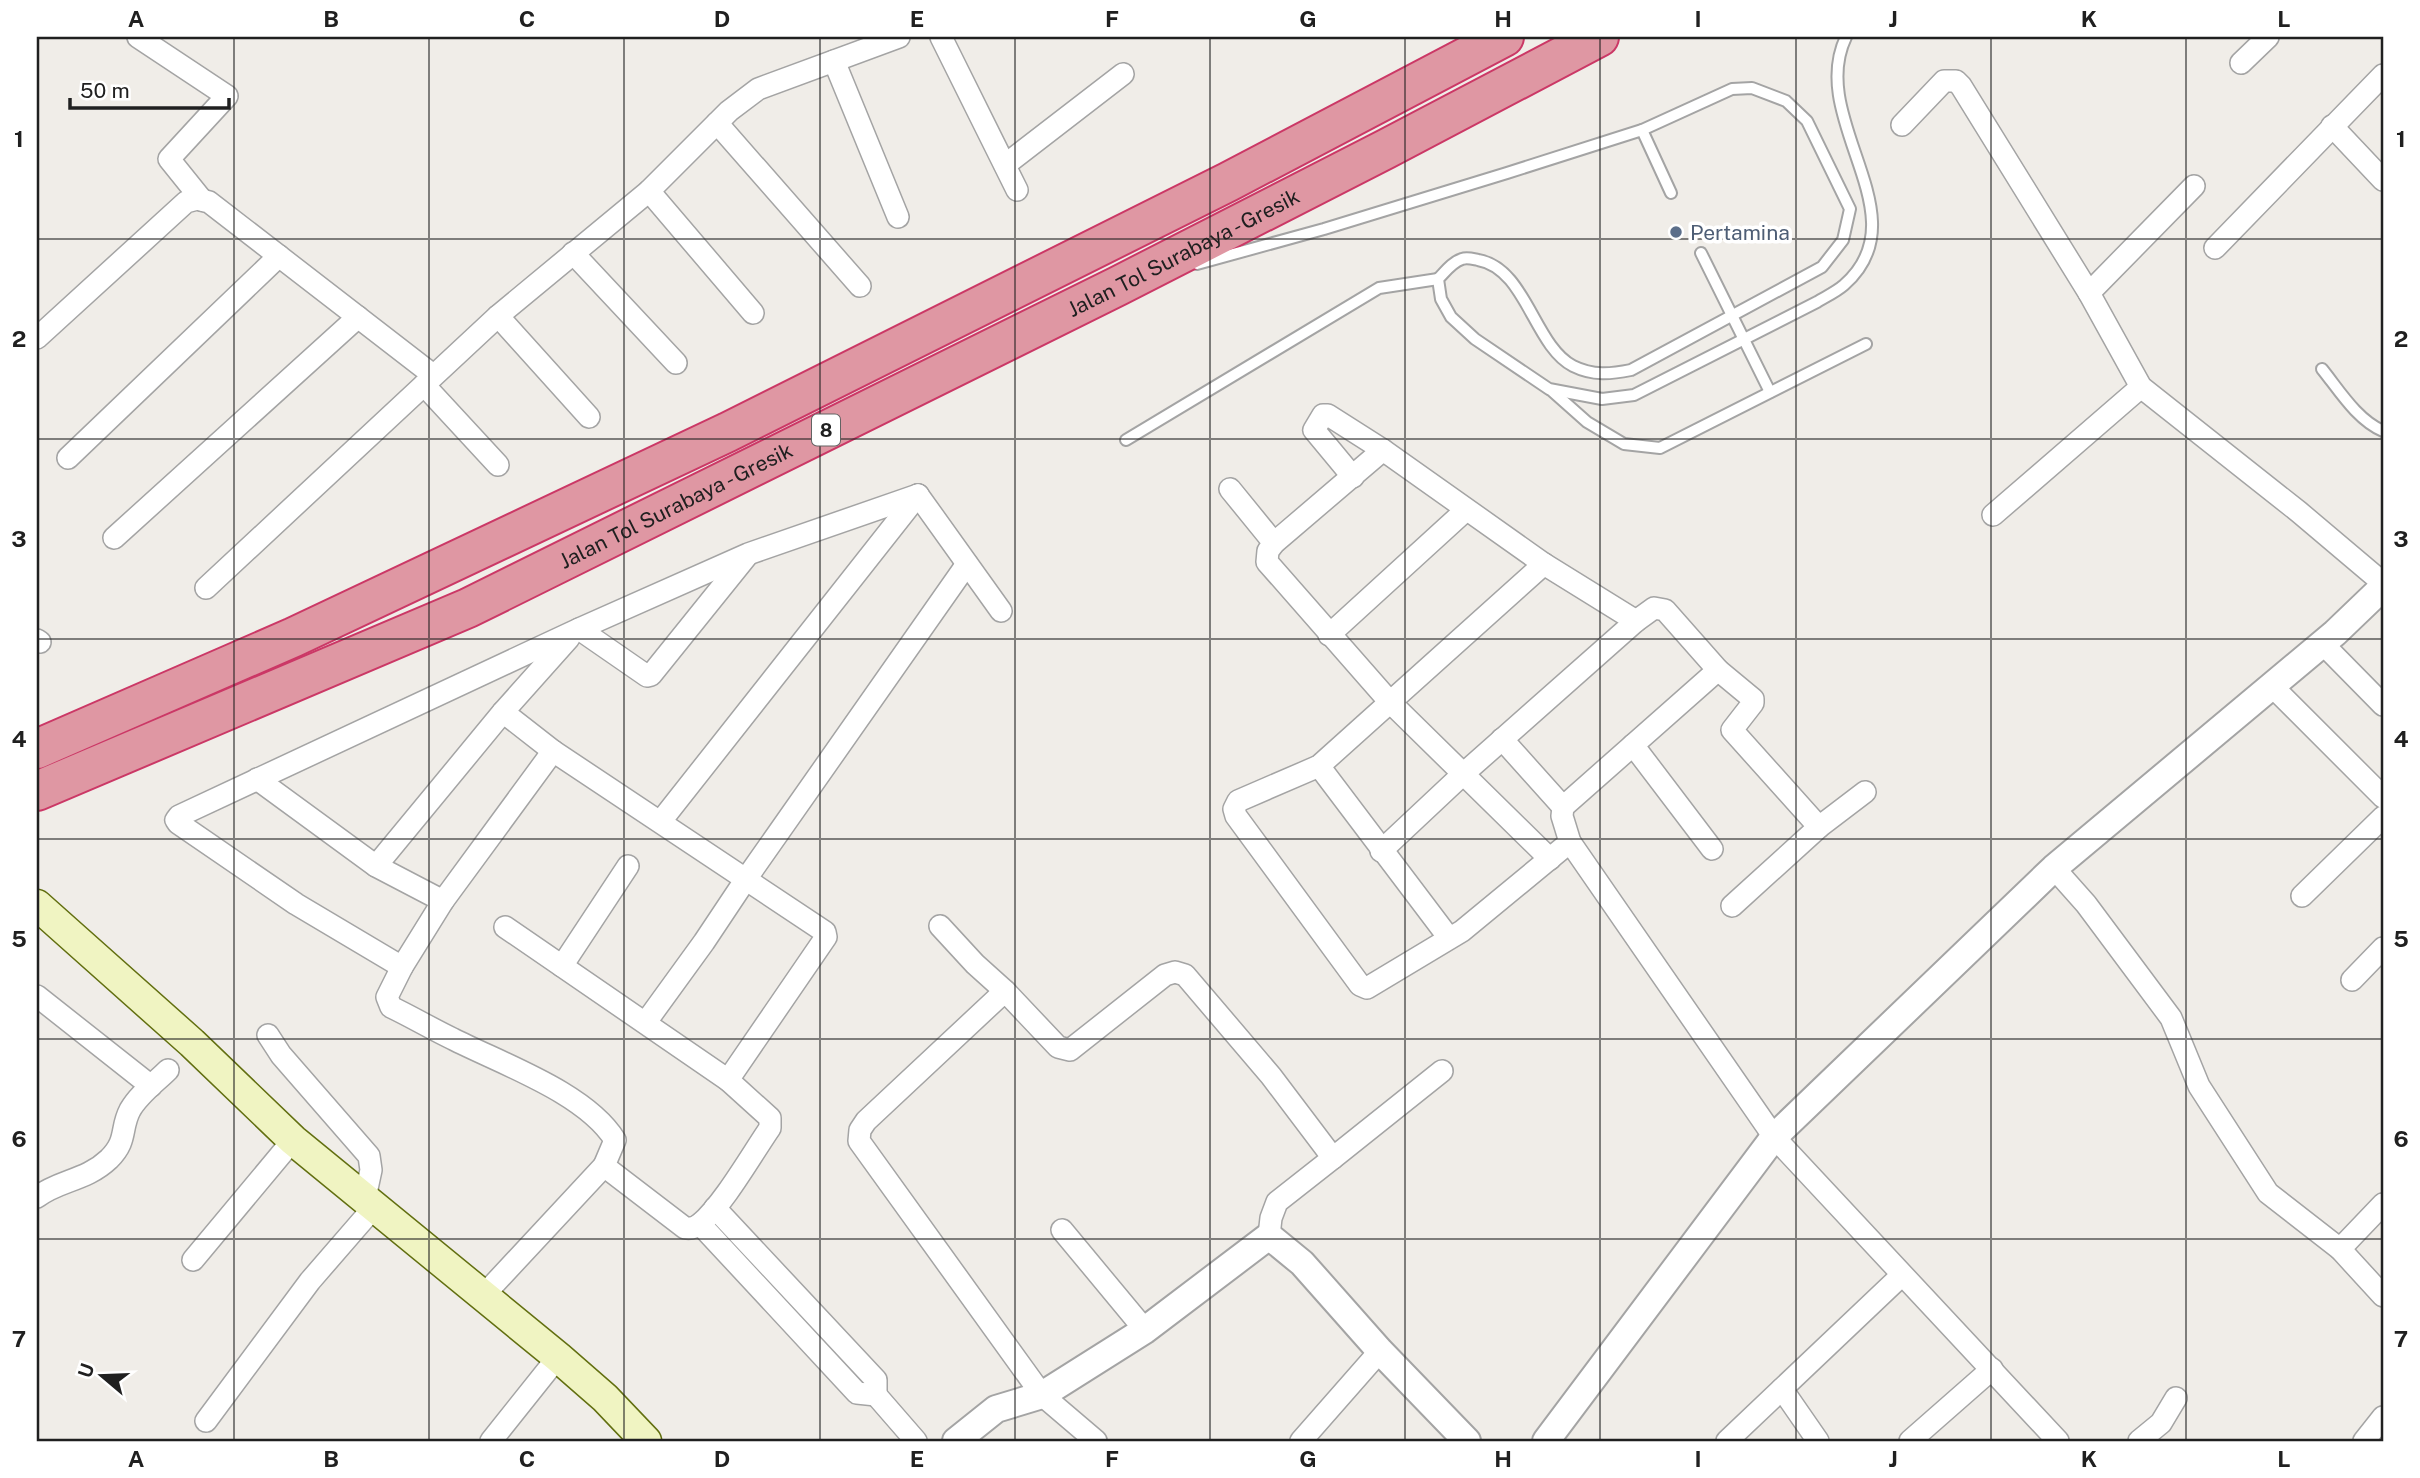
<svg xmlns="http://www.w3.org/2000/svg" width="2420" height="1478" font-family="'Public Sans',sans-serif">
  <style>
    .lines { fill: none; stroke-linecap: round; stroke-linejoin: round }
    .service-casing { stroke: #a4a4a4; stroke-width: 14 }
    .minor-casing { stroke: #a4a4a4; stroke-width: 24 }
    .tertiary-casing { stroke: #a4a4a4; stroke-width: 30 }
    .secondary-casing { stroke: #626f10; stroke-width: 33 }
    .motorway-casing { stroke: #cb3866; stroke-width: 42 }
    .service { stroke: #fff; stroke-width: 10 }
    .minor { stroke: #fff; stroke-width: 21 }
    .tertiary { stroke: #fff; stroke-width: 26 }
    .secondary { stroke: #f0f4c2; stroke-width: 30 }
    .motorway { stroke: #df97a3; stroke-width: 38 }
    .grid { fill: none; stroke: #202020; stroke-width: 2; stroke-opacity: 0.55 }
    .service-dot { fill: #5c6f8a; stroke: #fff; stroke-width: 2.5 }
    .labels { text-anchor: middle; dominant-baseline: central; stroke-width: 7; stroke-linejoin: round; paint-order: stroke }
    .shield { fill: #fff; stroke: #636363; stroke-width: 2 }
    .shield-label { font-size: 19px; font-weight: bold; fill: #202020 }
    .service-label { font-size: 21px; fill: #4e5e75; stroke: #fff; text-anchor: start }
    .street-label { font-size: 21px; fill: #202020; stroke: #fff }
    .neatline { fill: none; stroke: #202020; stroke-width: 2.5 }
    .grid-label { font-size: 23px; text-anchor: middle; font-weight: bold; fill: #202020 }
  </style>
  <rect width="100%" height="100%" fill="#f0ede8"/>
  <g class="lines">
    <defs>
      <g id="service">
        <path d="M1642 130 1671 193"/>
        <path d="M1701 253 1770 392"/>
        <path d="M1197 264 1324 229 1507 173 1642 130 1732 89 1752 88 1786 101 1807 121 1850 209 1843 240 1822 267 1631 370C1611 374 1593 376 1573 366 1534 346 1526 268 1478 260 1473 259 1467 257 1462 259 1452 262 1445 272 1438 279L1441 299 1451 317 1475 339 1549 389 1602 399 1634 395 1817 302C1825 297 1836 292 1844 285 1923 216 1806 120 1846 37"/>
        <path d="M2322 369C2339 390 2357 420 2383 431"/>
        <path d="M1551 390 1587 422 1624 444 1660 448 1866 344"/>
        <path d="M1126 440 1379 288 1438 279"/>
      </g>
      <g id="minor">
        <path d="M138 37 227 96 169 159 202 200"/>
        <path d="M941 37 1017 190"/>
        <path d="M834 61 898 217"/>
        <path d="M2241 63 2268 37"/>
        <path d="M717 123 860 286"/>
        <path d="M1902 125 1944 81H1956L1961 86 2089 293"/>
        <path d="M2332 126 2383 180"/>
        <path d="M1005 165 1123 74"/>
        <path d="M2194 186 2089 293 2141 387 2299 512 2383 583"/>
        <path d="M649 191 753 313"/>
        <path d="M2215 248 2383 75"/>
        <path d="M573 253 676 363"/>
        <path d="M498 316 589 417"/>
        <path d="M37 338 186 202 197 199 209 202 433 375"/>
        <path d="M424 385 498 465"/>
        <path d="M1383 450 1274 543 1268 551 1267 562 1389 701 1550 859"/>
        <path d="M68 458 279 256"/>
        <path d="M1353 477 1314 430 1323 415H1328L1383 450 1544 564 1636 621"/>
        <path d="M1230 489 1274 543"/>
        <path d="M918 495 1001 611"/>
        <path d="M1993 515 2141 387"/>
        <path d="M114 538 358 317"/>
        <path d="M1544 564 1319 766 1238 801 1234 809 1236 816 1360 985 1367 988 1462 931 1570 842"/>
        <path d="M206 588 498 316 649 191 729 111 758 89 899 37"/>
        <path d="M579 629 647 676 651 675 746 557"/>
        <path d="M1329 635 1466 510"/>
        <path d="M37 640 40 642"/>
        <path d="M2322 643 2383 705"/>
        <path d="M1718 670 1563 807 1562 816 1570 842 1774 1137 2058 1441"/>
        <path d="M2271 685 2383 797"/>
        <path d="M503 712 553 751 825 932 826 937 728 1080"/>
        <path d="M1502 739 1563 807"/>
        <path d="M1633 745 1712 849"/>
        <path d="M553 751 443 901 402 967 296 904 178 823 176 820 179 816 579 629 748 554 918 495"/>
        <path d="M1319 766 1449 938"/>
        <path d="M257 779 376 866 443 901"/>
        <path d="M661 821 918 495"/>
        <path d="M1381 851 1462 775 1636 621 1654 608 1665 610 1718 670 1753 699V703L1732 730 1819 827 1865 792"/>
        <path d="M376 866 503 712 569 638"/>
        <path d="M2054 868 2086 904 2171 1018 2199 1086 2268 1193 2340 1249 2383 1296"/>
        <path d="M2302 896 2383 817"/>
        <path d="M1732 906 1819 827"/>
        <path d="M940 926 975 964 1005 991"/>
        <path d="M562 966 628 866"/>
        <path d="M402 967 387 997 391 1007C412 1017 432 1029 453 1039 502 1064 586 1093 615 1140L604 1166 685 1228C691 1229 695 1228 700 1224 723 1205 752 1154 770 1128V1118L728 1080 505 927"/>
        <path d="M2352 980 2383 948"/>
        <path d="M37 996 151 1086"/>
        <path d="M646 1022 704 942 746 879 967 564"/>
        <path d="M268 1035 281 1055 369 1156 371 1170 365 1198"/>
        <path d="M1333 1158 1442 1071"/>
        <path d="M37 1197C59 1180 86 1181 109 1159 128 1140 120 1129 130 1110 139 1094 156 1082 168 1070"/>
        <path d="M700 1224 857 1393 876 1395V1380L715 1208"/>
        <path d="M1062 1230 1145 1330"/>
        <path d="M2340 1249 2383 1204"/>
        <path d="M193 1260 293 1140"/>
        <path d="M482 1297 604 1166"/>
        <path d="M1782 1389 1818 1441"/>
        <path d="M876 1395 916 1441"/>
        <path d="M206 1421 310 1281 375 1206"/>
        <path d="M491 1441 558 1357"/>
        <path d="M1096 1441 1042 1395 859 1141 860 1130 866 1121 1005 991 1058 1047 1070 1050 1165 975 1175 972 1185 975 1271 1076 1333 1158 1277 1202 1271 1218 1269 1236"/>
        <path d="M1301 1441 1380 1351"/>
        <path d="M1727 1441 1902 1275"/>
        <path d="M1910 1441 1992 1369"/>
        <path d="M2139 1441 2161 1423 2176 1398"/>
        <path d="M2364 1441 2383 1417"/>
      </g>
      <g id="tertiary">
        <path d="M956 1441 996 1409 1042 1395 1145 1330 1269 1236 1302 1263 1380 1351 1467 1441"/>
        <path d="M1546 1441 1774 1137 2054 868 2335 633 2383 587"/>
      </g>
      <path id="secondary" d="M37 905 192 1043 293 1140 558 1357 605 1398 646 1441"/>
      <g id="motorway">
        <path d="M37 749 294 637 728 432 1228 182 1504 37"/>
        <path id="s1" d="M37 791 468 608 1118 286 1386 149 1599 37"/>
      </g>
    </defs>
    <use href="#service" class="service-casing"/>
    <use href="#minor" class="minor-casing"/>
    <use href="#tertiary" class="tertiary-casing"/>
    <use href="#secondary" class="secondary-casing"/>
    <use href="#motorway" class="motorway-casing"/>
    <use href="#service" class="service"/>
    <use href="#minor" class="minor"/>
    <use href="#tertiary" class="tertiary"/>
    <use href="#secondary" class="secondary"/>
    <use href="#motorway" class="motorway"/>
  </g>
  <path class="grid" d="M234 37V1441M429 37V1441M624 37V1441M820 37V1441M1015 37V1441M1210 37V1441M1405 37V1441M1600 37V1441M1796 37V1441M1991 37V1441M2186 37V1441M37 239H2383M37 439H2383M37 639H2383M37 839H2383M37 1039H2383M37 1239H2383"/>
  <circle class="service-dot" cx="1676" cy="232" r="7"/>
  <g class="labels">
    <rect class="shield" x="812" y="414.5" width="28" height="31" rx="5"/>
    <g class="shield-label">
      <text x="826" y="430">8</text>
    </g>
    <g class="service-label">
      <text x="1690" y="232">Pertamina</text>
    </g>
    <g class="street-label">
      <text stroke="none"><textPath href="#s1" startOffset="1267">Jalan Tol Surabaya - Gresik</textPath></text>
      <text stroke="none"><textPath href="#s1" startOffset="700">Jalan Tol Surabaya - Gresik</textPath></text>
    </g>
  </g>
  <rect width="2420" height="1478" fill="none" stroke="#ffffff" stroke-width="77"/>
  <g transform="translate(102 1376) rotate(289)" stroke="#ffffff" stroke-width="5" paint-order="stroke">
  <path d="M0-5L12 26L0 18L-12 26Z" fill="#202020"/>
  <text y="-10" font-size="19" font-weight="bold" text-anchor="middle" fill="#202020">U</text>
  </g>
  <path d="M70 98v10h159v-10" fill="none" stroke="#202020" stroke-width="3.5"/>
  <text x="80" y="98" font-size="21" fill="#202020" stroke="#ffffff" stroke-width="5" paint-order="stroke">50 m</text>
  <rect x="38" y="38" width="2344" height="1402" class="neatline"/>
  <g class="grid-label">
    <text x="136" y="27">A</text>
    <text x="331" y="27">B</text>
    <text x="527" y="27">C</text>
    <text x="722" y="27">D</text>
    <text x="917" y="27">E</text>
    <text x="1112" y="27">F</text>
    <text x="1308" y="27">G</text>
    <text x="1503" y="27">H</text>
    <text x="1698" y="27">I</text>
    <text x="1893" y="27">J</text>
    <text x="2089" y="27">K</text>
    <text x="2284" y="27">L</text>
    <text x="19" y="147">1</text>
    <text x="2401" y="147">1</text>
    <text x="19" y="347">2</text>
    <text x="2401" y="347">2</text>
    <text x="19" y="547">3</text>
    <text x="2401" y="547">3</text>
    <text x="19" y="747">4</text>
    <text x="2401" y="747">4</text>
    <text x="19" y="947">5</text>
    <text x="2401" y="947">5</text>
    <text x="19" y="1147">6</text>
    <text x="2401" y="1147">6</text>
    <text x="19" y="1347">7</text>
    <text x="2401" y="1347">7</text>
    <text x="136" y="1467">A</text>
    <text x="331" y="1467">B</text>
    <text x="527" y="1467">C</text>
    <text x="722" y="1467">D</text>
    <text x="917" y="1467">E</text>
    <text x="1112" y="1467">F</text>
    <text x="1308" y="1467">G</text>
    <text x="1503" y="1467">H</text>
    <text x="1698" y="1467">I</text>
    <text x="1893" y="1467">J</text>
    <text x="2089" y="1467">K</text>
    <text x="2284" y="1467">L</text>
  </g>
</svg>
